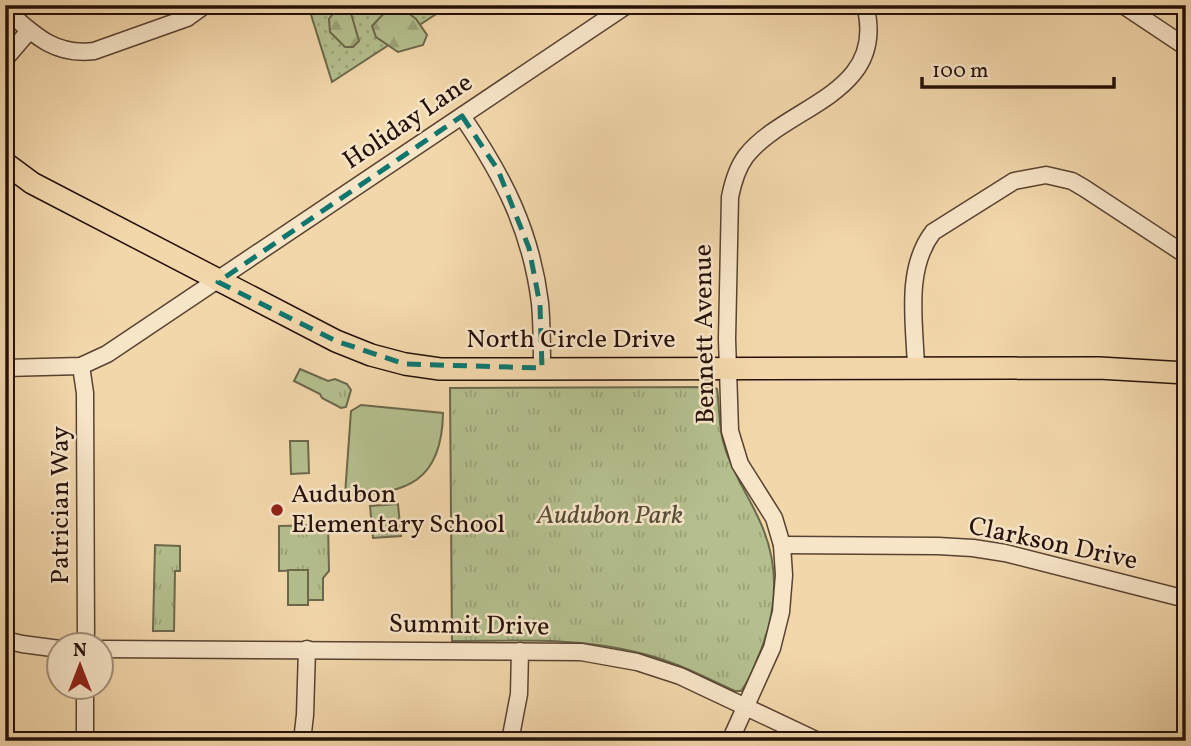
<svg xmlns="http://www.w3.org/2000/svg" width="1191" height="746" font-family="Vollkorn,serif">
  <style>
    .grass { fill: url(#grass-dots); stroke: #6c684b; stroke-width: 2 }
    .forest { fill: url(#forest-firs); stroke: #6c684b; stroke-width: 2 }
    .park { fill: url(#park-tufts); stroke: #6c684b; stroke-width: 2 }
    .garden { fill: #b4bf8e; stroke: #6c684b; stroke-width: 2 }
    .lines { fill: none; stroke-linecap: round; stroke-linejoin: round }
    .minor-casing { stroke: #584231; stroke-width: 19 }
    .major-casing { stroke: #241008; stroke-width: 24 }
    .minor { stroke: #f7e5c8; stroke-width: 16 }
    .major { stroke: #f2d7ab; stroke-width: 21 }
    .marked { fill: none; stroke: #0f766e; stroke-width: 5; stroke-dasharray: 14 9; stroke-linejoin: round }
    .poi-dot { fill: #8f2418; stroke: #f7e5c8; stroke-width: 2.5 }
    .labels { text-anchor: middle; dominant-baseline: central; stroke-width: 5; stroke-linejoin: round; paint-order: stroke }
    .street-label { font-size: 26px; fill: #241008; stroke: #f7e5c8 }
    .poi-label { font-size: 26px; fill: #241008; stroke: #f7e5c8; text-anchor: start }
    .park-label { font-size: 26px; font-style: italic; fill: #564d37; stroke: #f7e5c8 }
  </style>
  <defs>
    <pattern id="grass-dots" width="8" height="8" patternUnits="userSpaceOnUse" patternTransform="scale(1.75)"><rect width="8" height="8" fill="#b4bf8e"/><path d="M2 2h.1M6 6h.1" fill="none" stroke="#9ba379" stroke-width="1.8" stroke-linecap="round"/></pattern>
    <pattern id="forest-firs" width="22" height="20" patternUnits="userSpaceOnUse" patternTransform="scale(1.75)"><rect width="22" height="20" fill="#b4bf8e"/><path d="M5 1l3.5 6h-7zM16 11l3.5 6h-7z" fill="#9ba379"/></pattern>
    <pattern id="park-tufts" width="24" height="20" patternUnits="userSpaceOnUse" patternTransform="scale(1.75)"><rect width="24" height="20" fill="#b4bf8e"/><path d="M3 7l-1-3M5 7V3M7 7l1-3M15 17l-1-3M17 17v-4M19 17l1-3" fill="none" stroke="#9ba379"/></pattern>
  </defs>
  <rect width="100%" height="100%" fill="#f2d7ab"/>
  <filter id="stains"><feTurbulence type="fractalNoise" baseFrequency=".00286" numOctaves="4"/><feColorMatrix values="0 0 0 0 .2 0 0 0 0 .09 0 0 0 0 .02 0 0 0 .5 -.17"/></filter>
  <radialGradient id="worn" r=".72"><stop offset=".6" stop-color="#630" stop-opacity="0"/><stop offset="1" stop-color="#630" stop-opacity=".3"/></radialGradient>
  <path class="grass" d="M308 5H450L332 82Z"/>
  <g class="forest">
    <path d="M388 5H402V8L416 19 427 35 423 45 398 52 376 37 372 26 388 9Z"/>
    <path d="M336 10H350L359 41 353 47H345L330 32 329 19Z"/>
  </g>
  <g class="park">
    <path d="M300 369 328 381 335 379 347 384 351 390 346 407 341 408 322 398 320 394 294 381Z"/>
    <path d="M713 387 717 389C720 409 718 429 725 448 734 477 753 502 764 531 781 575 775 620 756 662 752 672 748 682 741 691H735C704 677 674 661 640 653 578 637 516 641 452 641L450 388Z"/>
    <path d="M398 504 401 536 373 538 370 506Z"/>
    <path d="M328 525 329 571 323 578V600H308V570L279 571V526Z"/>
    <path d="M155 545 180 546V571H175L174 631H153Z"/>
  </g>
  <g class="garden">
    <path d="M361 405 443 413C442 481 407 495 345 495L351 411Z"/>
    <path d="M290 441H308L309 473 291 474Z"/>
    <rect x="288" y="570" width="20" height="35"/>
  </g>
  <g class="lines">
    <defs>
      <g id="minor">
        <path d="M1123 5 1186 47"/>
        <path d="M5 9C33 34 54 56 94 51L187 18 205 5"/>
        <path d="M5 59 29 31"/>
        <path d="M462 116C503 176 531 230 540 303 542 325 542 346 542 368"/>
        <path d="M81 366 85 393 86 644"/>
        <path d="M5 368 81 366 107 354 627 5"/>
        <path d="M916 369C915 324 904 270 933 232L1014 181 1046 175 1072 181 1084 188 1186 255"/>
        <path d="M782 545 938 546 973 548 1005 553 1186 599"/>
        <path d="M5 640 22 644 60 649"/>
        <path d="M102 649 581 652 637 662 680 676 818 741"/>
        <path d="M85 741V686"/>
        <path d="M302 741 305 715 307 649"/>
        <path d="M510 741 519 694 520 651"/>
        <path d="M730 741 772 648 781 612 784 575 782 545 774 518 740 464 730 431 727 339 730 197C733 182 737 168 746 156 786 105 889 95 865 5"/>
      </g>
      <path id="major" d="M5 163 32 183 336 341 371 355 405 364 440 369 1099 368 1186 373"/>
    </defs>
    <use href="#minor" class="minor-casing"/>
    <use href="#major" class="major-casing"/>
    <use href="#minor" class="minor"/>
    <use href="#major" class="major"/>
  </g>
  <path class="marked" d="M462 116 498 170 529 248 540 305 542 368 405 364 336 341 218 282Z"/>
  <circle class="poi-dot" cx="277" cy="510" r="7"/>
  <g class="labels">
    <g class="street-label">
      <text transform="translate(408 122) rotate(-34)">Holiday Lane</text>
      <text transform="translate(705 334) rotate(-91)">Bennett Avenue</text>
      <text x="571" y="340">North Circle Drive</text>
      <text transform="translate(61 505) rotate(-90)">Patrician Way</text>
      <text transform="translate(1053 544) rotate(12)">Clarkson Drive</text>
      <text transform="translate(469 626) rotate(1)">Summit Drive</text>
    </g>
    <g class="poi-label">
      <text x="291" y="495">Audubon<tspan x="291" dy="30">Elementary School</tspan></text>
    </g>
    <g class="park-label">
      <text x="610" y="516">Audubon Park</text>
    </g>
  </g>
  <rect width="1191" height="746" fill="none" stroke="#f2d7ab" stroke-width="28"/>
  <rect x="7" y="7" width="1177" height="732" fill="none" stroke="#241008" stroke-width="3.5"/>
  <rect x="14" y="14" width="1163" height="718" fill="none" stroke="#241008" stroke-width="2"/>
  <g transform="translate(80 666)"><circle r="33" fill="#f7e5c8" stroke="#a3907b" stroke-width="2"/>
  <path d="M0-5L12 26L0 18L-12 26Z" fill="#8f2418"/>
  <text y="-10" font-size="19" font-weight="bold" text-anchor="middle" fill="#241008">N</text>
  </g>
  <path d="M922 77v10h192v-10" fill="none" stroke="#241008" stroke-width="3.5"/>
  <text x="932" y="77" font-size="21" fill="#241008" stroke="#f7e5c8" stroke-width="5" paint-order="stroke">100 m</text>
  <rect width="100%" height="100%" filter="url(#stains)"/>
  <rect width="100%" height="100%" fill="url(#worn)"/>
</svg>
